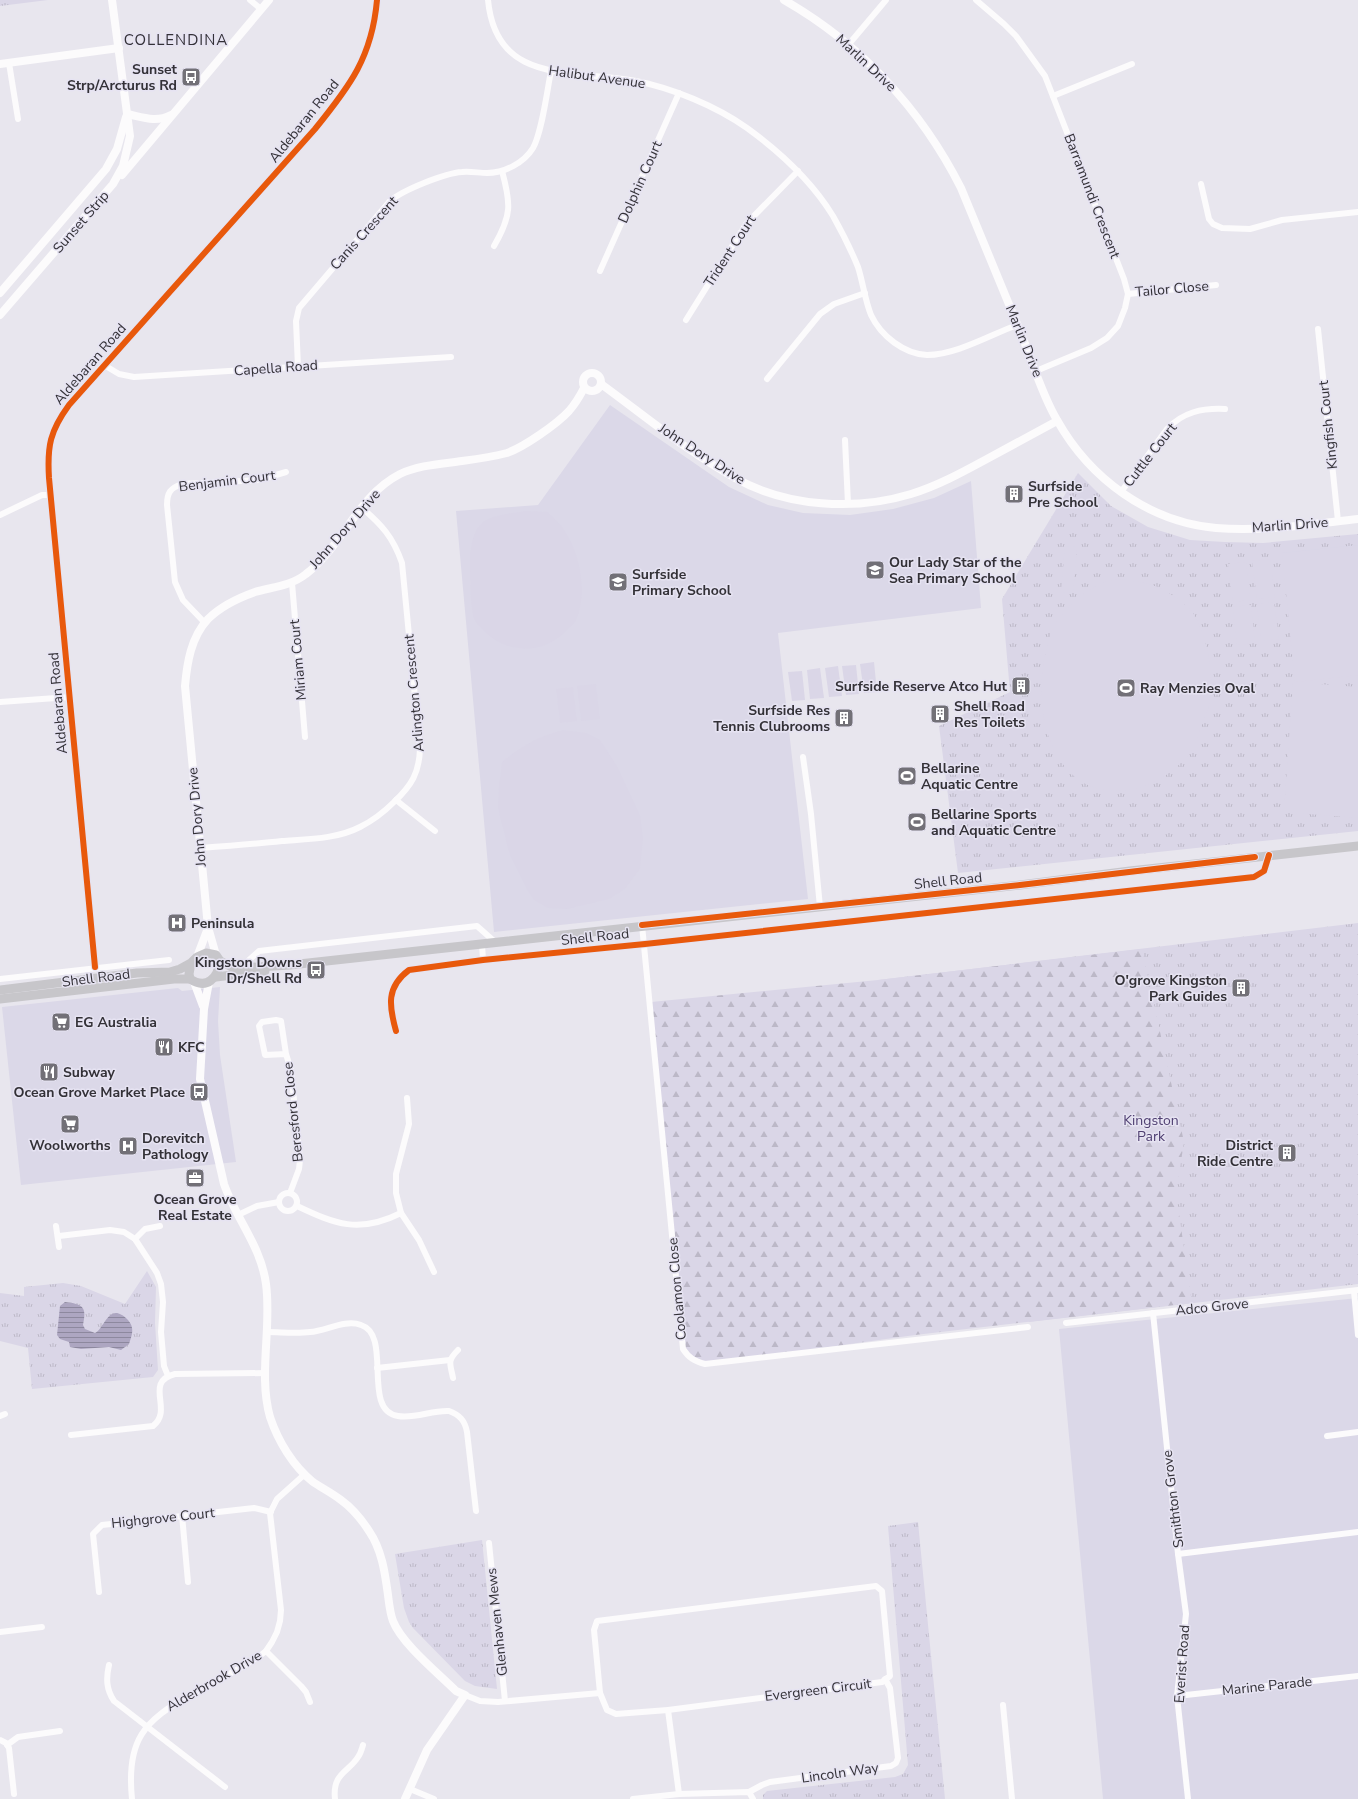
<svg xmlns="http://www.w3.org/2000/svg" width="1358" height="1799" font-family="'Nunito Sans',sans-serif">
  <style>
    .built { fill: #dbd8e8 }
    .grass { fill: url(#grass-tufts) }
    .forest { fill: url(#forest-firs) }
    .pitch { fill: #dad6e7 }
    .water { fill: url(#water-rules) }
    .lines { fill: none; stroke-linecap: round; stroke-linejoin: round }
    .minor { stroke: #fcfbfc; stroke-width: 6 }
    .tertiary { stroke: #fcfbfc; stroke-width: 8 }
    .secondary { stroke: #c7c6ca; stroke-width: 9 }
    .cycleway-casing { stroke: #e6e3f2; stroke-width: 8 }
    .cycleway { stroke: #e8590c; stroke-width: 6 }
    .labels { text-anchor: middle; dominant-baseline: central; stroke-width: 3; stroke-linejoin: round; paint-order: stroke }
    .street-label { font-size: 14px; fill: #333137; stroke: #e6e3f2 }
    .poi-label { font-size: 14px; font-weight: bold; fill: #333137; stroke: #e6e3f2; text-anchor: start }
    .park-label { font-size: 14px; fill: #4f3f71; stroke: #e6e3f2 }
    .neighbourhood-label { font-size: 15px; letter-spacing: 1px; fill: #333137; stroke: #e6e3f2 }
  </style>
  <defs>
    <pattern id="grass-tufts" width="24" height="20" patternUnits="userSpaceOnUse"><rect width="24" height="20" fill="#dad6e7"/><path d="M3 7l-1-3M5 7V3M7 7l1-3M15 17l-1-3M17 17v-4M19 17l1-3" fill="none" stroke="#bcb8c7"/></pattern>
    <pattern id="forest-firs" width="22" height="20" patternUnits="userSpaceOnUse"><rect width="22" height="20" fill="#dad6e7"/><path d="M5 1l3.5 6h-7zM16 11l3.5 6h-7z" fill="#bcb8c7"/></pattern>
    <pattern id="water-rules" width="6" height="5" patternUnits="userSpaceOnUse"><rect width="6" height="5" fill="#ada6c1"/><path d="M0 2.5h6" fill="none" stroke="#8d889e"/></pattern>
  </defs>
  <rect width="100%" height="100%" fill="#e8e6ee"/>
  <g class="built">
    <path d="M610 405 729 487 768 505 803 513 850 515 893 509 934 498 971 481 981 608 778 633 808 899 494 932 456 511 538 505Z"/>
    <path d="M220 987 218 1021 220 1055 236 1162 21 1185 2 1007 178 988 182 991Z"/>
    <path d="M1358 1298V1799H1103L1059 1329Z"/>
  </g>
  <g class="grass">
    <path d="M0 0H48L0 6Z"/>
    <path d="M1078 473 1111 506 1148 527 1190 540 1225 542 1263 543 1358 534V831L958 873 939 726 1010 692 1002 599Z"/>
    <path d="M1358 923V1284L1029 1322 878 980Z"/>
    <path d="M147 1271 156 1287 155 1323 158 1370 153 1377 32 1389 28 1348 0 1341V1293L24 1296V1287L63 1283 81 1286 125 1304Z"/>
    <path d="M918 1522 945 1799H763V1795L767 1791 895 1777 903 1774 908 1765 888 1526Z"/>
    <path d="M482 1540 497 1689 475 1686 465 1681 413 1628 409 1622 404 1608 395 1554Z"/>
  </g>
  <path class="forest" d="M1142 949 1184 1142 1176 1193 1192 1303 915 1335 705 1364 683 1349 651 1002 878 980Z"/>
  <g class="pitch">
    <path d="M526 511 548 512C553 518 560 523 564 530 580 552 588 594 576 620 575 623 571 626 568 629 545 655 507 655 483 630 481 628 477 624 475 621 470 612 470 570 470 558 473 515 489 517 526 511Z"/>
    <path d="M1358 545V675L1295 682 1282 553Z"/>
    <path d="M1065 546 1077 547 1073 593 1061 592Z"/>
    <path d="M1270 559 1275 597 1257 599 1252 561Z"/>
    <path d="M1246 562 1250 600 1233 602 1228 564Z"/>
    <path d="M1121 579C1136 582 1154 583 1167 592 1174 596 1189 607 1193 613 1208 638 1214 674 1210 702 1208 711 1203 721 1200 730 1197 737 1196 745 1192 750 1180 767 1160 782 1141 787 1059 811 1030 720 1045 656 1047 646 1050 633 1055 624 1066 608 1084 590 1103 583 1108 580 1115 580 1121 579Z"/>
    <path d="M1274 602 1279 639 1261 641 1257 604Z"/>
    <path d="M1251 605 1255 643 1237 645 1233 607Z"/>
    <path d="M874 662 877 692 864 693 860 664Z"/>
    <path d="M856 665 859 694 846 695 842 666Z"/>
    <path d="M838 666 842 696 829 697 825 668Z"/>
    <path d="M820 668 824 698 810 699 807 670Z"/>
    <path d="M802 671 805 700 792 701 788 672Z"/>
    <path d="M1293 682 1358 687V818L1284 812Z"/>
    <path d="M596 684 600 719 581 721 577 686Z"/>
    <path d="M573 687 577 721 560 723 556 689Z"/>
    <path d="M563 730 586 733 600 740 617 766 640 815 643 839 640 869 625 889 609 899 567 909 548 908 534 900 526 888 510 856 498 809 499 785 502 762C523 745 537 737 563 730Z"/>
  </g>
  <path class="water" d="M65 1302C83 1304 87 1307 83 1325L85 1329 95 1333C105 1328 109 1300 128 1320 135 1328 132 1335 129 1344L121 1350 109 1347 81 1349 70 1347 69 1342 60 1339 57 1335 60 1306Z"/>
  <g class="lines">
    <g class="minor">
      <path d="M250 0 261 9"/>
      <path d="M488 0C496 86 574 69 636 81 672 88 716 106 747 128 780 152 811 180 833 216 842 232 851 250 858 267 863 283 865 300 871 315 881 336 904 354 927 355 956 355 990 335 1017 325"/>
      <path d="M976 0 1004 24 1016 36 1045 76 1124 279 1128 294 1125 308 1118 326 1107 338 1091 348 1036 371"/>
      <path d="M849 44 886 0"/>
      <path d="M9 63 18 119"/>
      <path d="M1053 96 1132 64"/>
      <path d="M1201 184 1209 219 1213 224 1222 228 1250 229 1282 220 1358 212"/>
      <path d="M494 246C512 215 511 204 502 171"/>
      <path d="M600 271 679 93"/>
      <path d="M1128 294 1216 285"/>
      <path d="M686 320 746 224 798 171"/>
      <path d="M1318 329 1338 521"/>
      <path d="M104 365 119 374 134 377 451 357"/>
      <path d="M298 367 296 321 299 308 390 201C403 190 445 173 462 172 470 171 479 173 487 173 504 173 524 163 533 148 542 132 547 91 551 71"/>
      <path d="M767 379 820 314 834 304 865 293"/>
      <path d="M845 440 848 504"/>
      <path d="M1121 492 1167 429C1183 412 1202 408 1225 409"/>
      <path d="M0 515 42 495H51"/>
      <path d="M292 583 305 737"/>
      <path d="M205 623 183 600 175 582 167 505C167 493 170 488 182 484L259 480 286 472"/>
      <path d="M0 702 70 697"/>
      <path d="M803 757 811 814 820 907"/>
      <path d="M396 800 435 831"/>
      <path d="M200 848C228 846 255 844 282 841 308 839 337 839 360 827 372 821 385 811 394 802 412 785 419 773 420 749L402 563C393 537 382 525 361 507"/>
      <path d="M642 925 683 1349C689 1358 694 1361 705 1364L1028 1327"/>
      <path d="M482 944 483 960"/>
      <path d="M95 967 49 478C47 446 50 431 69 405L315 129C350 86 372 57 377 0"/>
      <path d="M240 968 259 951 477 926 495 942"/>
      <path d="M0 979 169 960"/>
      <path d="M396 1031C389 1006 386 987 409 970L483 960 645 944 1254 877 1264 871 1269 855"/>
      <path d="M286 1054 265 1055 259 1026 262 1022 276 1020 281 1021 286 1054 291 1070 300 1160 299 1169 290 1193"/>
      <path d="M407 1098 409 1124 396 1174V1193L401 1213 419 1240 434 1272"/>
      <circle cx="288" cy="1202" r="9"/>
      <path d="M297 1206C335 1224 359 1234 401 1213"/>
      <path d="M238 1215 257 1206 279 1202"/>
      <path d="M56 1226 59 1247"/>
      <path d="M59 1236 110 1230 124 1232 135 1239 157 1273 161 1284 163 1302 161 1332 164 1366 168 1376"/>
      <path d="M135 1239 145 1229 160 1226"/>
      <path d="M1354 1291 1358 1335"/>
      <path d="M1153 1313 1178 1554 1186 1614 1177 1696 1188 1799"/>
      <path d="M1066 1323 1358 1290"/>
      <path d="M267 1332C281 1332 296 1334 310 1332 326 1331 345 1319 361 1325 393 1335 361 1411 398 1416 415 1419 432 1410 449 1411 460 1415 465 1421 467 1432L476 1511"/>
      <path d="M377 1368 450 1360"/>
      <path d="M453 1378C450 1363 447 1361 458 1350"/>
      <path d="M0 1416 5 1414"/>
      <path d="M71 1435 153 1426C174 1410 143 1382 175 1374L266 1373"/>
      <path d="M1327 1436 1358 1432"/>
      <path d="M182 1515 188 1582"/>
      <path d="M489 1543 505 1701"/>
      <path d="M1178 1554 1358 1532"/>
      <path d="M876 1586 882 1591 890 1676 882 1682 668 1710 616 1714 607 1710 600 1693 594 1630 597 1621Z"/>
      <path d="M99 1592 93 1534 102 1525 254 1508 271 1512"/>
      <path d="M0 1632 42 1627"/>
      <path d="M266 1651 301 1686 306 1692 310 1702"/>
      <path d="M109 1665C106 1678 106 1689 114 1701L225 1787"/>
      <path d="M465 1695 480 1701 498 1702 600 1693"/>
      <path d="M1177 1696 1358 1676"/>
      <path d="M1003 1705 1012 1799"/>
      <path d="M668 1710 679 1794"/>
      <path d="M0 1740 6 1743 9 1748 14 1794"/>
      <path d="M7 1745 18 1737 60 1731"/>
      <path d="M410 1789 434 1799"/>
      <path d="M749 1792 762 1785 770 1782 891 1766 896 1763 898 1758 890 1688 885 1679"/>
      <path d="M132 1799C126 1741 143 1721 192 1694 214 1682 236 1671 257 1658L266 1651 272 1642 277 1632 280 1621 281 1610 270 1513 277 1499 305 1474"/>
      <path d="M335 1799C332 1773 349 1772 358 1757 361 1753 362 1748 363 1745"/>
      <path d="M633 1799 679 1794 749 1792 753 1799"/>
    </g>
    <g class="tertiary">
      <path d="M784 0C861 44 921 109 961 188 981 236 1000 283 1020 331 1032 360 1041 393 1057 420 1090 479 1149 522 1216 528 1263 532 1312 524 1358 519"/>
      <path d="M0 64 119 48"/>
      <path d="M127 114C142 117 156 123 171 115"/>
      <path d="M122 175 269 0"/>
      <path d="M0 293 106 169 117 149 126 117"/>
      <path d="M0 315 113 184 123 166 130 136 112 0"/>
      <circle cx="592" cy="382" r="9"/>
      <path d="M601 384C645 416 688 452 735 478 787 507 855 511 911 494 937 486 961 473 985 460 1009 447 1033 434 1057 421"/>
      <path d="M216 955 208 927 185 686C187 663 191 637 208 619 221 606 238 598 255 592 272 587 291 586 306 574 343 546 357 496 400 474 419 465 441 464 462 461 477 459 492 457 507 453 524 447 557 424 569 411 575 404 580 396 584 388"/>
      <path d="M197 957 208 928"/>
      <path d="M194 982 203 1006"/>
      <path d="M209 982 204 1009 200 1079 224 1184C236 1219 261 1246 266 1284 272 1327 258 1375 270 1417 278 1441 293 1466 313 1482 322 1488 332 1493 341 1500 352 1508 362 1520 369 1531 382 1550 385 1573 388 1595 389 1603 390 1613 393 1621 402 1644 438 1673 456 1691L465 1695 427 1750 405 1799"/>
    </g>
    <g class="secondary">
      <path d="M220 961 234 968H240L290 965 1020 885 1130 871 1358 846"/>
      <path d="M216 977 265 971"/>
      <path d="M0 990 137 973 170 972 180 969 191 963 197 957 206 953 216 955 220 961C218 978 207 990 190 979L189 974 191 963"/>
      <path d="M0 999 174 979H190"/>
    </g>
    <defs>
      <g id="cycleway">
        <path d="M642 925 1020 885 1255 857"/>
        <path d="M95 967 49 478C47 446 50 431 69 405L315 129C350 86 372 57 377 0"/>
        <path d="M396 1031C389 1006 386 987 409 970L483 960 645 944 1254 877 1264 871 1269 855"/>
      </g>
    </defs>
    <use href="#cycleway" class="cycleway-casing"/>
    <use href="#cycleway" class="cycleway"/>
  </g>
  <defs>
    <symbol id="bus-square" viewBox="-11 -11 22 22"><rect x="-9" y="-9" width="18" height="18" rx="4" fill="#727077" stroke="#e6e3f2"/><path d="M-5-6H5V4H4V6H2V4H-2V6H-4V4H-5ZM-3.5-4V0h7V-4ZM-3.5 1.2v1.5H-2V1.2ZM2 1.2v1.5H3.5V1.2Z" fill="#fff"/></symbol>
    <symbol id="building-square" viewBox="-11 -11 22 22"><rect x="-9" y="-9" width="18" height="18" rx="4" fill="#727077" stroke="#e6e3f2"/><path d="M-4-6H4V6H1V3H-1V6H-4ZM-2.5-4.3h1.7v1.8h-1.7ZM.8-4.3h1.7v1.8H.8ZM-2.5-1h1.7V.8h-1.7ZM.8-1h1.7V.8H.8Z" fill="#fff"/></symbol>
    <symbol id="school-square" viewBox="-11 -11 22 22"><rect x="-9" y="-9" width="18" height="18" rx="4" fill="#727077" stroke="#e6e3f2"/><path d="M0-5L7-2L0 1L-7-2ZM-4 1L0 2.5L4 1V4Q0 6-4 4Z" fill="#fff"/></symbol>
    <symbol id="stadium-square" viewBox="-11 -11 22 22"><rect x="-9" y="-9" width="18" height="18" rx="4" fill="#727077" stroke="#e6e3f2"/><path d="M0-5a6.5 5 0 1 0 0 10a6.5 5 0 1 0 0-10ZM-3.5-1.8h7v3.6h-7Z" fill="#fff"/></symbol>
    <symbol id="hospital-square" viewBox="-11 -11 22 22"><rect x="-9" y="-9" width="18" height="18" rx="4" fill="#727077" stroke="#e6e3f2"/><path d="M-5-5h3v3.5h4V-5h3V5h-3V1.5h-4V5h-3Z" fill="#fff"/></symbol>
    <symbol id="supermarket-square" viewBox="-11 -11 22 22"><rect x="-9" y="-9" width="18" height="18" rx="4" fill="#727077" stroke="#e6e3f2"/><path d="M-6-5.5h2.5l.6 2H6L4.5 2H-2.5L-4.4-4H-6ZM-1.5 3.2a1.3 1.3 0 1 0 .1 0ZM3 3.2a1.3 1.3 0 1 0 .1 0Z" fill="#fff"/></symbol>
    <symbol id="restaurant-square" viewBox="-11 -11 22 22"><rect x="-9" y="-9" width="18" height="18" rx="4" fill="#727077" stroke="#e6e3f2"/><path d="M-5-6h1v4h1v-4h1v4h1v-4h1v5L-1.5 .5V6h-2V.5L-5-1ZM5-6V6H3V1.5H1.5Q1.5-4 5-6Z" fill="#fff"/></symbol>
    <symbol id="office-square" viewBox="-11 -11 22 22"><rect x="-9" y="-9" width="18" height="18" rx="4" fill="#727077" stroke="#e6e3f2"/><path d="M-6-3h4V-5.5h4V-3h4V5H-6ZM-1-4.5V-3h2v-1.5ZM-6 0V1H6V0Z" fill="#fff"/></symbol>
  </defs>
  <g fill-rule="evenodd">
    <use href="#bus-square" x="180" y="66" width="22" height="22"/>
    <use href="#building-square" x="1003" y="483" width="22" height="22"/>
    <use href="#school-square" x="864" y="559" width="22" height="22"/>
    <use href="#school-square" x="607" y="571" width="22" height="22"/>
    <use href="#building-square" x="1010" y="675" width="22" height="22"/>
    <use href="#stadium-square" x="1115" y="677" width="22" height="22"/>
    <use href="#building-square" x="929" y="703" width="22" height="22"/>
    <use href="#building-square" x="833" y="707" width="22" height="22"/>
    <use href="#stadium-square" x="896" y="765" width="22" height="22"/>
    <use href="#stadium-square" x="906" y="811" width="22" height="22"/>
    <use href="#hospital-square" x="166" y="912" width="22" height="22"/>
    <use href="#bus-square" x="305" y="959" width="22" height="22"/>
    <use href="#building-square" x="1230" y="977" width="22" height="22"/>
    <use href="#supermarket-square" x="50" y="1011" width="22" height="22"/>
    <use href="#restaurant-square" x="153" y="1036" width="22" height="22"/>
    <use href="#restaurant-square" x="38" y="1061" width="22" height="22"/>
    <use href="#bus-square" x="188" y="1081" width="22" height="22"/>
    <use href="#supermarket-square" x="59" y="1113" width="22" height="22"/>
    <use href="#hospital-square" x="117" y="1135" width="22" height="22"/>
    <use href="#building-square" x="1276" y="1142" width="22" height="22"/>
    <use href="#office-square" x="184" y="1167" width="22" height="22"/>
  </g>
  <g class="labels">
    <g class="street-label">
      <text transform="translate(866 63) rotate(43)">Marlin Drive</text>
      <text transform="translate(597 77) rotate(8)">Halibut Avenue</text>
      <text transform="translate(304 121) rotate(-51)">Aldebaran Road</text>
      <text transform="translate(640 182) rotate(-66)">Dolphin Court</text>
      <text transform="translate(1092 196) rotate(69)">Barramundi Crescent</text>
      <text transform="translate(81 222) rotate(-49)">Sunset Strip</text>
      <text transform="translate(364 233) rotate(-48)">Canis Crescent</text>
      <text transform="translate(730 251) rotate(-57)">Trident Court</text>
      <text transform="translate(1172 289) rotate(-5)">Tailor Close</text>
      <text transform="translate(1024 341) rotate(68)">Marlin Drive</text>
      <text transform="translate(90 364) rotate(-49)">Aldebaran Road</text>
      <text transform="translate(276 368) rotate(-4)">Capella Road</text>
      <text transform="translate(1328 425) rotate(-96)">Kingfish Court</text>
      <text transform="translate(702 454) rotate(33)">John Dory Drive</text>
      <text transform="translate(1150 455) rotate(-52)">Cuttle Court</text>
      <text transform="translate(227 481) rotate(-7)">Benjamin Court</text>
      <text transform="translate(1290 525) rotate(-4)">Marlin Drive</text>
      <text transform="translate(345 529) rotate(-49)">John Dory Drive</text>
      <text transform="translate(298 660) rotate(-95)">Miriam Court</text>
      <text transform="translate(414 693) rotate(-95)">Arlington Crescent</text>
      <text transform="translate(58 703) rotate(-95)">Aldebaran Road</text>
      <text transform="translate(197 817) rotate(-95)">John Dory Drive</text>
      <text transform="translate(948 881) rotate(-6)">Shell Road</text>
      <text transform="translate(595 937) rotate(-6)">Shell Road</text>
      <text transform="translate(96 978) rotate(-7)">Shell Road</text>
      <text transform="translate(293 1112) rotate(-96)">Beresford Close</text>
      <text transform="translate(677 1289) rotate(-95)">Coolamon Close</text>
      <text transform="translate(1212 1307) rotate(-6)">Adco Grove</text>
      <text transform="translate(1173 1499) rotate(-97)">Smithton Grove</text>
      <text transform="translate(163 1518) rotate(-6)">Highgrove Court</text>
      <text transform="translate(497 1622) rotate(-96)">Glenhaven Mews</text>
      <text transform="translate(1182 1664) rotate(-86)">Everist Road</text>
      <text transform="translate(214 1681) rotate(-30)">Alderbrook Drive</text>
      <text transform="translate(1267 1686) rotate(-6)">Marine Parade</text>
      <text transform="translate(818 1690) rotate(-7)">Evergreen Circuit</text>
      <text transform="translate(840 1773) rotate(-8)">Lincoln Way</text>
    </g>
    <g class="poi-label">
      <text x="177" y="69" text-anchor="end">Sunset<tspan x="177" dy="16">Strp/Arcturus Rd</tspan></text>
      <text x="1028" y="486">Surfside<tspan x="1028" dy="16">Pre School</tspan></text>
      <text x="889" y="562">Our Lady Star of the<tspan x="889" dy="16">Sea Primary School</tspan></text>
      <text x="632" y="574">Surfside<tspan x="632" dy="16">Primary School</tspan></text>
      <text x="1007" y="686" text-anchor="end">Surfside Reserve Atco Hut</text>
      <text x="1140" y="688">Ray Menzies Oval</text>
      <text x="954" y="706">Shell Road<tspan x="954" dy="16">Res Toilets</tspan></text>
      <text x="830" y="710" text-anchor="end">Surfside Res<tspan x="830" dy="16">Tennis Clubrooms</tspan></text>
      <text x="921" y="768">Bellarine<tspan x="921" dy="16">Aquatic Centre</tspan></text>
      <text x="931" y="814">Bellarine Sports<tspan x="931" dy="16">and Aquatic Centre</tspan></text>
      <text x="191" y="923">Peninsula</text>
      <text x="302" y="962" text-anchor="end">Kingston Downs<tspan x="302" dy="16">Dr/Shell Rd</tspan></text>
      <text x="1227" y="980" text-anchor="end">O'grove Kingston<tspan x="1227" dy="16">Park Guides</tspan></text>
      <text x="75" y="1022">EG Australia</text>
      <text x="178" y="1047">KFC</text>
      <text x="63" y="1072">Subway</text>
      <text x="185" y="1092" text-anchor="end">Ocean Grove Market Place</text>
      <text x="142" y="1138">Dorevitch<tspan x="142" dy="16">Pathology</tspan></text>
      <text x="70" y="1145" text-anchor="middle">Woolworths</text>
      <text x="1273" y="1145" text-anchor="end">District<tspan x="1273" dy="16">Ride Centre</tspan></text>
      <text x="195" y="1199" text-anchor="middle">Ocean Grove<tspan x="195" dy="16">Real Estate</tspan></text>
    </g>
    <g class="park-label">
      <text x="1151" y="1120">Kingston<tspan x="1151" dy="16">Park</tspan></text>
    </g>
    <g class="neighbourhood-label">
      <text x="176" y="40">COLLENDINA</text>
    </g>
  </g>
</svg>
